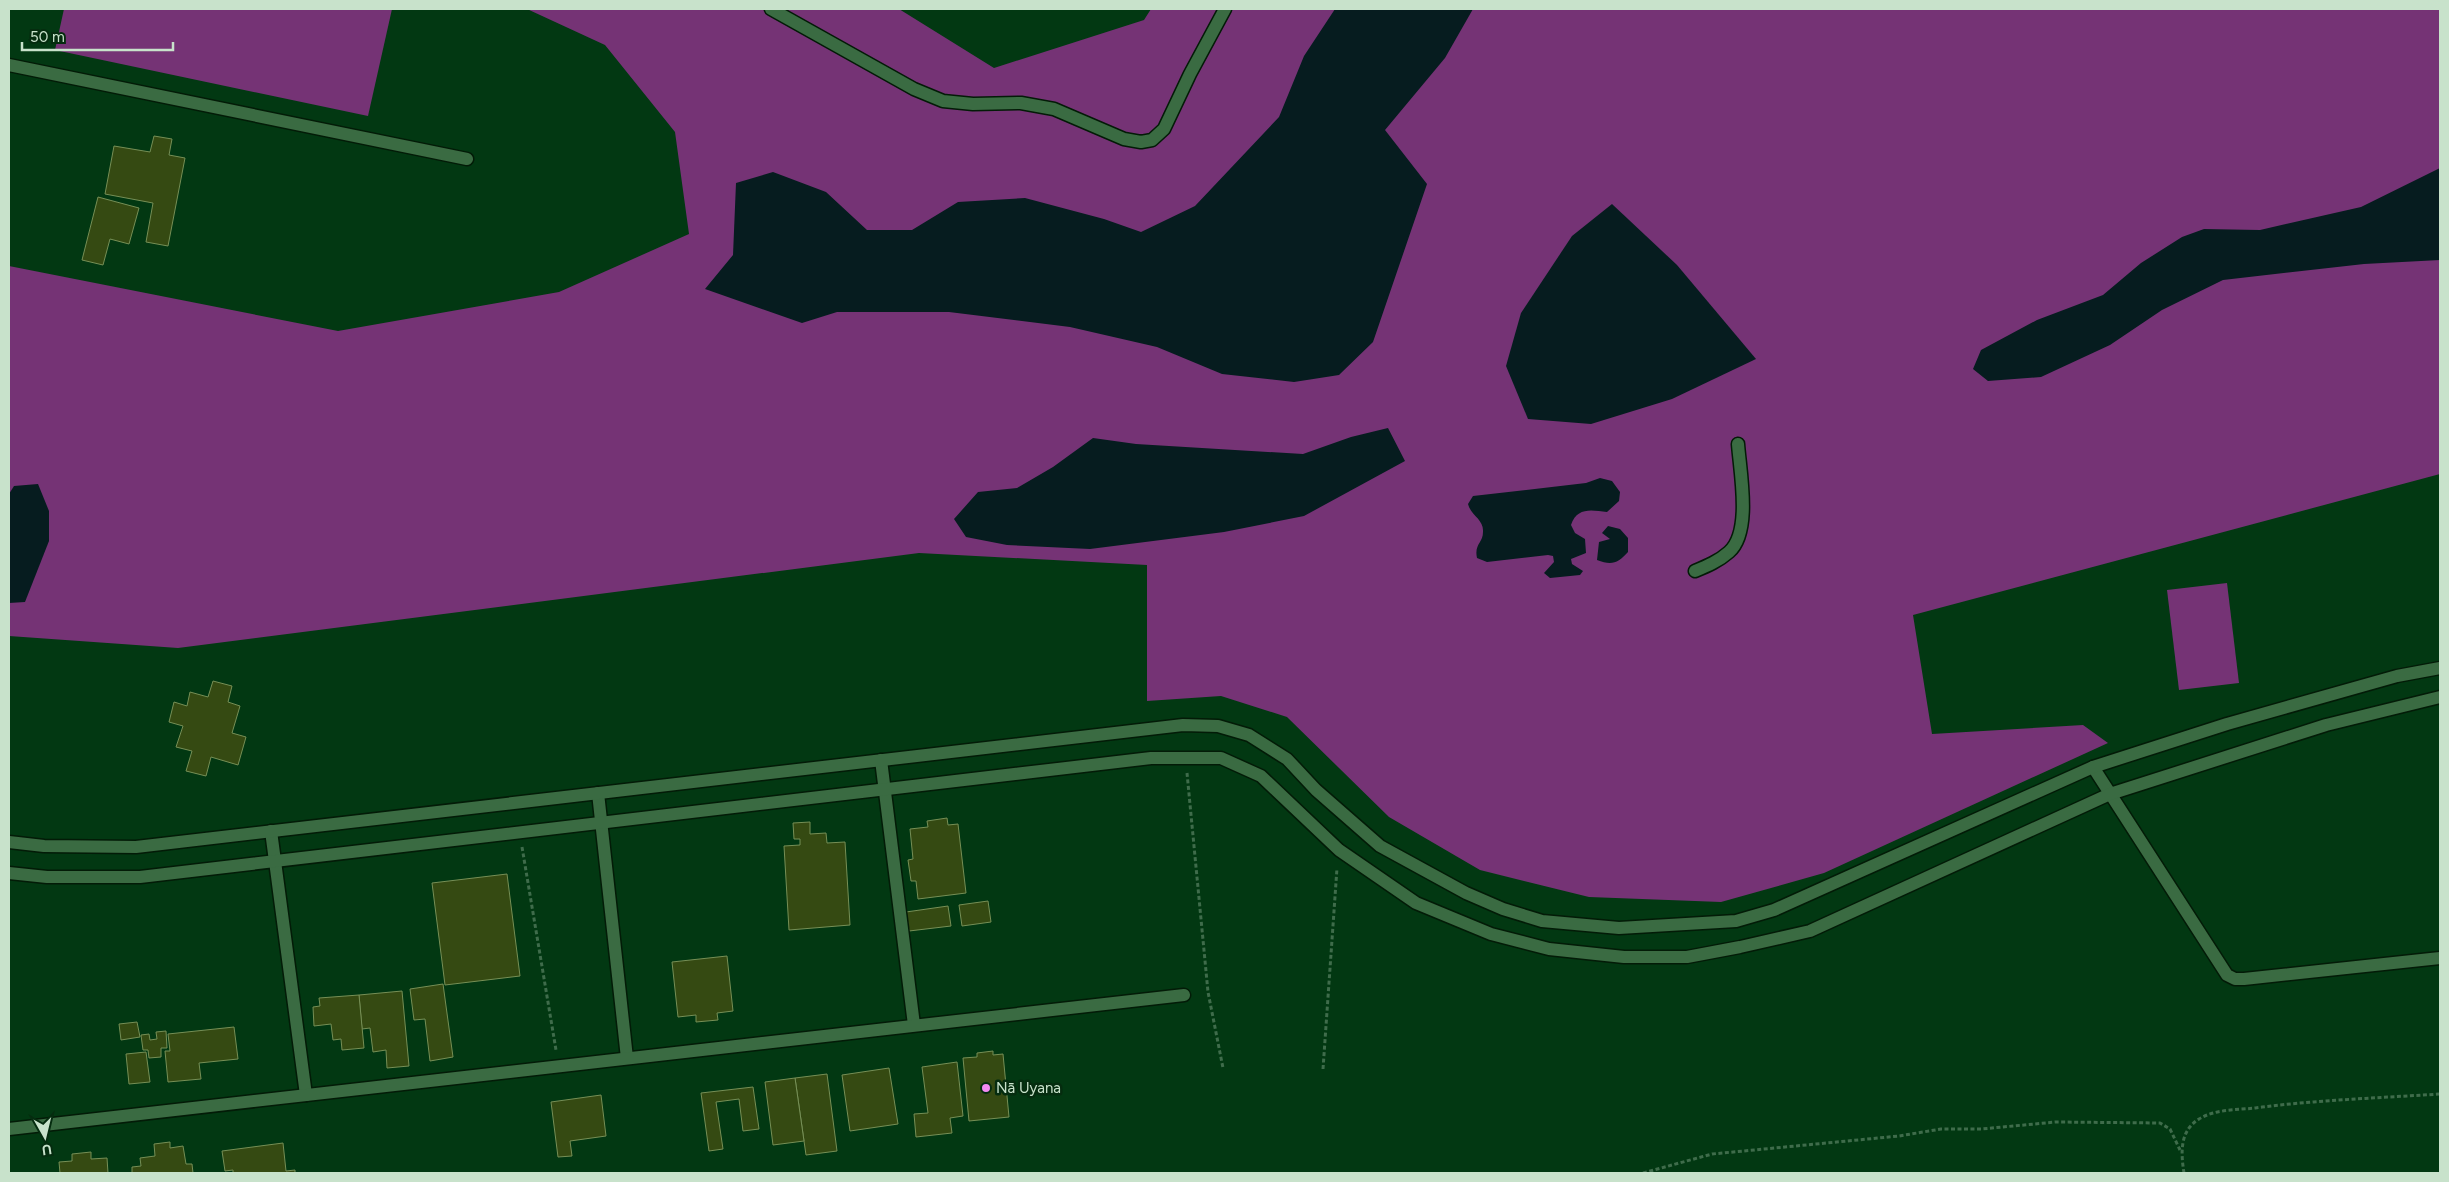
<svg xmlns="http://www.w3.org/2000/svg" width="2449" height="1182" font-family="Figtree,sans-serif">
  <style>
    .green { fill: #753375 }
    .water { fill: #061c1f }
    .building { fill: #354a12; stroke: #768f56 }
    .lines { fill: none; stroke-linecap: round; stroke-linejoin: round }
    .minor-casing { stroke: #031b07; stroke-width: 15 }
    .path { stroke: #3f6c4b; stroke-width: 3; stroke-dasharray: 4 2.5; stroke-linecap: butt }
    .minor { stroke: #3a6b42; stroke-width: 12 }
    .poi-dot { fill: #f38af1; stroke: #052c0f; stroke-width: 2 }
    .labels { text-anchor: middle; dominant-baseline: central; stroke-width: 5; stroke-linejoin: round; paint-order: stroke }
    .poi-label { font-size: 15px; fill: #c8e2cb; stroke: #052c0f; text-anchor: start }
  </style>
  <rect width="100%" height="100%" fill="#023812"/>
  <g class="green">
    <path d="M64 9H392L368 116 55 50Z"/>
    <path d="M527 9H899L994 68 1144 20 1151 9H2440V474L1913 615 1932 734 2083 725 2108 743 1824 873 1721 902 1589 897 1480 870 1389 817 1287 717 1221 696 1147 701V565L919 553 178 648 9 636V266L338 331 559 292 689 234 675 132 605 45Z"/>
    <path d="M2227 583 2239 683 2179 690 2167 590Z"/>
  </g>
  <g class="water">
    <path d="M1335 9H1473L1445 58 1385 130 1427 184 1373 342 1339 375 1294 382 1222 374 1157 347 1070 327 949 312H837L802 323 705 289 733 255 736 183 773 172 826 192 867 230H912L958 202 1025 198 1104 219 1141 232 1195 206 1279 117 1304 56Z"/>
    <path d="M2440 168V260L2364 264 2223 280 2162 310 2110 345 2041 377 1988 381 1973 369 1981 350 2037 320 2103 295 2141 263 2182 237 2204 229 2260 230 2361 207Z"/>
    <path d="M1612 204 1677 265 1756 359 1672 399 1591 424 1528 419 1506 366 1521 313 1572 236Z"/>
    <path d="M1388 428 1405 461 1304 516 1224 532 1090 549 1007 545 966 537 954 519 978 492 1017 488 1053 467 1093 438 1136 444 1303 454 1351 437Z"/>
    <path d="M1600 478 1612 481 1620 492 1619 501 1607 512C1591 510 1577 507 1571 525L1575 533 1585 539 1586 553 1571 559 1572 564 1583 571 1580 575 1550 578 1544 573 1554 562 1553 556 1548 555 1487 562 1477 558C1474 544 1483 543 1483 532 1484 519 1471 516 1468 504L1473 496 1586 483Z"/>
    <path d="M38 484 49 511V541L25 602 9 603V494L14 486Z"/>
    <path d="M1608 526 1620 529 1628 538V552C1618 563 1612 566 1597 560L1599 542 1610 539 1602 533Z"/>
  </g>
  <g class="building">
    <path d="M154 136 172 139 169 155 185 158 168 246 146 242 153 203 105 194 114 146 150 152Z"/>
    <path d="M98 197 139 208 129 244 110 239 103 265 82 260Z"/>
    <path d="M213 681 232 686 228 702 240 706 232 733 246 737 238 765 211 757 206 776 186 771 192 751 176 747 183 726 169 722 174 702 187 706 190 692 208 697Z"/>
    <path d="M947 818 948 825 958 824 966 893 918 899 916 881H911L908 860 913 859 910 829 928 827 927 821Z"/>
    <path d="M810 822V834L826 833 827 843 845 842 850 925 789 930 784 846 800 845V839H794L793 823Z"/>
    <path d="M507 874 520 976 445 985 432 883Z"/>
    <path d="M988 901 991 922 962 926 959 905Z"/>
    <path d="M948 906 951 926 909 931 906 912Z"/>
    <path d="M727 956 733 1011 717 1013 718 1020 696 1022V1015L678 1017 672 962Z"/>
    <path d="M443 984 453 1057 430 1061 425 1019 414 1020 410 989Z"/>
    <path d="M402 991 409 1066 387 1068 386 1050 373 1052 370 1028 362 1029 359 995Z"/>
    <path d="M359 995 364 1048 342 1050 341 1039 333 1040 331 1024 314 1026 313 1007 320 1006 319 998Z"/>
    <path d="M137 1022 140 1037 121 1040 119 1024Z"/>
    <path d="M234 1027 238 1059 199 1063 201 1079 168 1082 165 1051H170L168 1034Z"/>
    <path d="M166 1031 167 1048H161V1057L149 1058 148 1050H143L141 1035 149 1034 150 1040 157 1039 156 1032Z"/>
    <path d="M993 1051V1055L1003 1054 1009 1117 969 1121 963 1058 977 1057V1053Z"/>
    <path d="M146 1052 150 1082 129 1084 126 1054Z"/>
    <path d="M957 1062 963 1116 950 1118 952 1133 916 1137 914 1114 928 1113 922 1067Z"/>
    <path d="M889 1068 898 1124 850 1131 842 1075Z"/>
    <path d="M827 1074 837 1151 806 1155 795 1078Z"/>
    <path d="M795 1078 804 1141 773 1145 765 1082Z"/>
    <path d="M753 1087 759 1129 743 1131 739 1099 716 1102 723 1149 709 1151 701 1093Z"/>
    <path d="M601 1095 606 1136 570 1141 572 1156 558 1157 551 1102Z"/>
    <path d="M170 1142V1148L183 1146 186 1164H192L193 1173H132V1167L141 1166 140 1158 155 1156 154 1144Z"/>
    <path d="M283 1143 286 1171 295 1170V1173H233V1170L225 1171 222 1151Z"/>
    <path d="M91 1152V1159L107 1158 108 1173H60L59 1162 72 1161V1154Z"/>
  </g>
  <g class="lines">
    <defs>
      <g id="minor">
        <path d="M771 9 914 89 943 101 973 104 1021 103 1054 109 1124 139 1141 142 1152 140 1164 129 1190 74 1225 9"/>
        <path d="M9 65 467 159"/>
        <path d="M1695 571C1707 566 1719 561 1729 552 1752 532 1740 472 1738 444"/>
        <path d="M881 760 914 1025"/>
        <path d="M2093 767 2227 975 2235 979H2244L2440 958"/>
        <path d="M598 793 627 1058"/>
        <path d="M271 831 306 1095"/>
        <path d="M9 842 44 846 136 847 1183 725 1218 726 1249 735 1287 759 1316 790 1380 846 1466 893 1503 909 1542 921 1619 928 1736 921 1774 910 2093 767 2227 724 2397 676 2440 668"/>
        <path d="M9 873 47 877H140L1151 758H1221L1261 776 1339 850 1416 903 1491 934 1549 949 1624 957H1687L1740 947 1810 931 2110 794 2326 725 2440 697"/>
        <path d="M9 1129 1184 995"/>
      </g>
    </defs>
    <use href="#minor" class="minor-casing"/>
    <g class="path">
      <path d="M1187 773 1208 992 1223 1068"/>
      <path d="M522 847 556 1050"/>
      <path d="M1323 1069 1337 868"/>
      <path d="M1643 1173 1712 1154 1899 1136 1941 1129H1982L2055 1122 2160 1123 2170 1129 2180 1150"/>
      <path d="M2184 1173C2181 1154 2179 1131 2199 1119 2215 1109 2237 1110 2255 1108 2316 1100 2378 1098 2440 1094"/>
    </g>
    <use href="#minor" class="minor"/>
  </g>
  <circle class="poi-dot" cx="986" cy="1088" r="5"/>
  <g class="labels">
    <g class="poi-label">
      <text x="996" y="1088">Nā Uyana</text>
    </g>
  </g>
  <rect width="2449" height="1182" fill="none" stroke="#c8e2cb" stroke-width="20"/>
  <g transform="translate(45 1137) rotate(172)" stroke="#052c0f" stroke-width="4" paint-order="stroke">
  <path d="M0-4L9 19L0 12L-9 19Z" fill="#c8e2cb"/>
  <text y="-8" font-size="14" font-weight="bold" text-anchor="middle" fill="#c8e2cb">U</text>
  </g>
  <path d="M22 42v8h151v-8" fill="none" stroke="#c8e2cb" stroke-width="2.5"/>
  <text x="30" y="42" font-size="15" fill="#c8e2cb" stroke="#052c0f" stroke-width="4" paint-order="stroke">50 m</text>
</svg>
